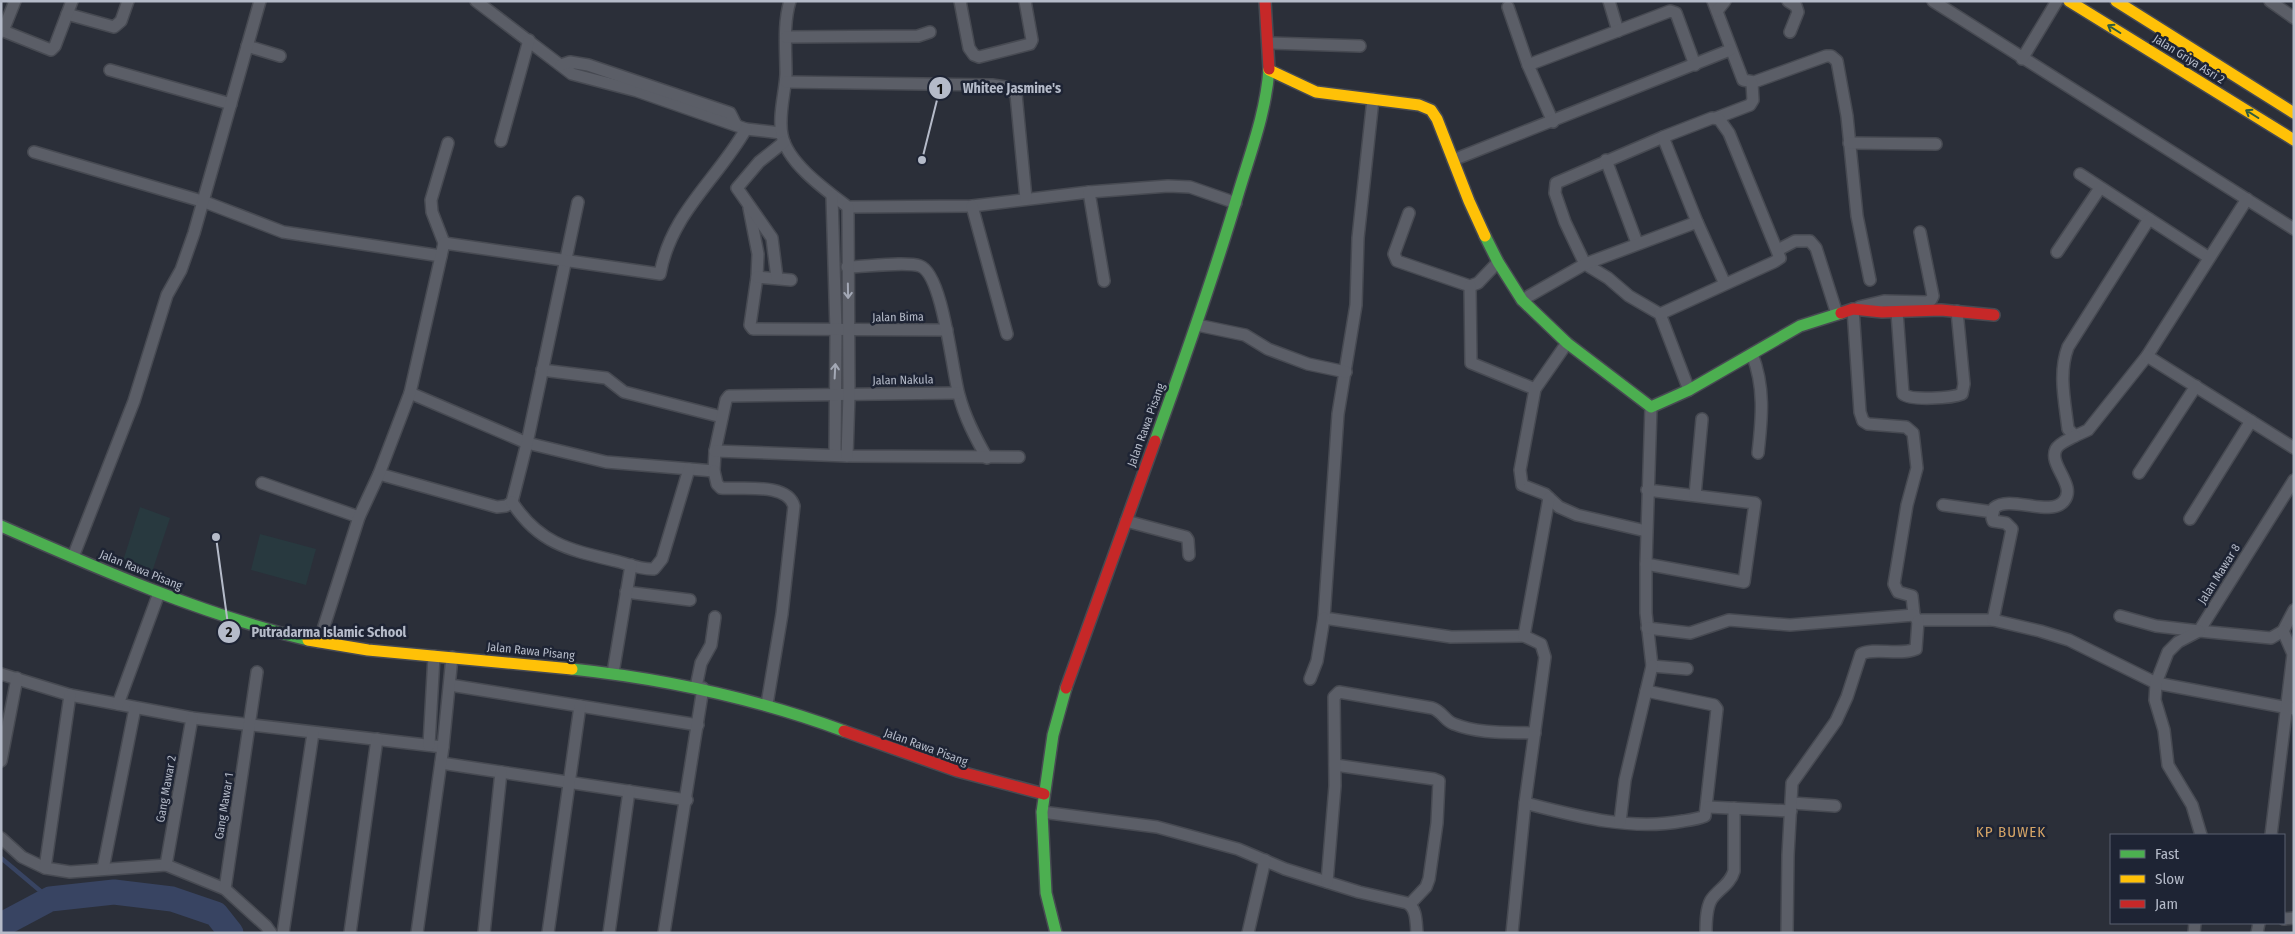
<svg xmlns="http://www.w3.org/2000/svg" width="2295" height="934" font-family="'Fira Sans Condensed',sans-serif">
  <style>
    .green { fill: #28393f }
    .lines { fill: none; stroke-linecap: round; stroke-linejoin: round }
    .stream { stroke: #384462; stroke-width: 4.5 }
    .river { stroke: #384462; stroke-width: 25 }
    .street-casing { stroke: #474a52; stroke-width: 14 }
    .fast-casing { stroke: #474a52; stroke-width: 14 }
    .slow-casing { stroke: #474a52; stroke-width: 14 }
    .jam-casing { stroke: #474a52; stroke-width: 14 }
    .street { stroke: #5b5e67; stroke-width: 11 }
    .fast { stroke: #4caf50; stroke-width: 11 }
    .slow { stroke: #ffc107; stroke-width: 11 }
    .jam { stroke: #c62828; stroke-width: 11 }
    .oneway { stroke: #305c3f }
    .oneway2 { stroke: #a3a8b5 }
    .labels { text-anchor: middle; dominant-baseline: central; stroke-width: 5; stroke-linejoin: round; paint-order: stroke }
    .street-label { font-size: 12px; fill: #b5bbc9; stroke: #1e2434 }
    .quarter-label { font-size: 15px; letter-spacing: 1px; fill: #d3a366; stroke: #1e2434 }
    .leader { fill: none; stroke: #b5bbc9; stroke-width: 2 }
    .callout-dot { fill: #b5bbc9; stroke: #1e2434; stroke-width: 2 }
    .mark-label { font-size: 15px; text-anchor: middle; font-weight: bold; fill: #111 }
    .callout-label { font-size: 14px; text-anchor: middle; font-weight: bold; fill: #b5bbc9; stroke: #1e2434; stroke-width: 5; stroke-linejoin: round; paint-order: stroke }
  </style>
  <rect width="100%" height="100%" fill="#2b2f39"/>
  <g class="green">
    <path d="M140 507 170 518 152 572 123 561Z"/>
    <path d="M260 534 316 549 306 585 251 570Z"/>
  </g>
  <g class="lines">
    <path class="stream" d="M1 858 50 899"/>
    <path class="river" d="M1 925 50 899 114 892 172 899 216 914 231 933"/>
    <defs>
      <g id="street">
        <path d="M476 1 572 74 637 91 746 129 781 133"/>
        <path d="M790 1C783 24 786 50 786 74 785 93 778 116 782 135 787 163 827 191 848 207L972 206 1089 192 1168 186 1190 187 1236 203"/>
        <path d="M960 1 969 48 974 55 979 57 1030 44 1032 40 1025 1"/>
        <path d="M1609 1 1618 31"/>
        <path d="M1713 1 1743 80 1754 82 1826 56H1831L1837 61 1847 116 1857 216 1870 280"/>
        <path d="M1788 1 1796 6 1798 12 1790 32"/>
        <path d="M1933 1 2294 229"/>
        <path d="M2270 1 2294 18"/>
        <path d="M1508 7 1528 65 1553 122"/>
        <path d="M1717 11 1725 1"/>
        <path d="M67 14 114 27 121 21 128 1"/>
        <path d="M1 30 51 50 55 46 72 1"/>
        <path d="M3 31 15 1"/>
        <path d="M786 37 918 36 930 32"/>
        <path d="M1269 43 1360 46"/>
        <path d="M247 46 280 56"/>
        <path d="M2022 59 2057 1"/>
        <path d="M561 65 570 62 588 65 730 113 736 125"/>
        <path d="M1528 65 1670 11 1676 13 1695 65"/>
        <path d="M110 70 231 104"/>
        <path d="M786 82 992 85 1005 87 1016 94 1026 199"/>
        <path d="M1373 99 1358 238 1356 305 1338 414 1324 618 1451 637 1524 636"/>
        <path d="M1716 118 1750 105 1753 100 1752 83"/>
        <path d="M1663 137 1556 183 1555 193 1565 222 1585 264 1608 278 1629 296 1660 314 1689 390"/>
        <path d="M501 141 529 40"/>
        <path d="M1849 143 1936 144"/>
        <path d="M34 152 205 202 283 232 441 256"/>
        <path d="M1453 160 1730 50"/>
        <path d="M1606 160 1637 243"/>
        <path d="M2080 174 2208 257"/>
        <path d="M1089 192 1104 281"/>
        <path d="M832 196 836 331 835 455"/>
        <path d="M972 206 1007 334"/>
        <path d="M749 208 758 254 757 277 750 325 753 329 947 330"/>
        <path d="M1409 213 1394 254 1397 261 1470 286 1478 283 1498 262"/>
        <path d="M2149 219 2068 347C2058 373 2065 402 2068 429L2075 436 2088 430 2147 356 2247 199"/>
        <path d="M444 243 432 212 431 200 448 143"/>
        <path d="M1778 250 1795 241H1810L1816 248 1837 314"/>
        <path d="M2057 252 2100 188"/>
        <path d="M847 267C864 267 906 261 920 266 943 274 952 371 959 395 965 418 975 437 987 458"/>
        <path d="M757 277 791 280"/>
        <path d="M777 278 772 238 737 188 759 162 784 142"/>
        <path d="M1470 286 1471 363 1535 389"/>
        <path d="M1522 300 1585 264 1697 222"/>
        <path d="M1859 307 1884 301 1927 302 1931 300 1933 296 1920 232"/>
        <path d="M1853 309 1860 412 1863 421 1868 424 1906 427 1913 433 1917 468 1907 505 1894 584 1898 592 1912 596 1914 615 1917 620H1993L2040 631 2069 640 2156 683 2294 709"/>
        <path d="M1897 312 1903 394C1911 401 1952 398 1962 394L1964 384 1957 311"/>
        <path d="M1660 314 1774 262 1780 258 1729 133 1719 119 1712 118 1663 137 1697 222 1725 284"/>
        <path d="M1197 325 1245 335 1268 349 1308 364 1346 372"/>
        <path d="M1567 343 1535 389 1520 470 1522 485 1545 494 1559 507 1577 515 1646 531"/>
        <path d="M1752 354C1765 387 1762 418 1758 453"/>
        <path d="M2147 356 2294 448"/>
        <path d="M542 370 606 378 624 392 722 417"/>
        <path d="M410 393 527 443 606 462 714 471 715 451 726 400 729 396 958 393"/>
        <path d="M715 451 847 456 1019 457"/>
        <path d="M847 456 849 395 848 207"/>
        <path d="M714 471 717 484 721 488C741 490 787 482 794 506L782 614 767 704"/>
        <path d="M2139 473 2196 386"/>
        <path d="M379 474 497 507 506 506 512 502 527 443 578 202"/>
        <path d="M2294 480 2199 631 2271 638 2283 631 2294 610"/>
        <path d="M262 483 359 517"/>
        <path d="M1647 490 1755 503 1744 582 1646 564 1651 407"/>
        <path d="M1695 495 1702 419"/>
        <path d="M512 502C539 544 570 550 616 561 628 564 642 570 654 569L662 559 689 469"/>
        <path d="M1943 505 1993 512"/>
        <path d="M2190 519 2251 421"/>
        <path d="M1126 521 1186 537 1188 540 1189 555"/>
        <path d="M73 557 134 401 167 295 181 270 194 233 260 1"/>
        <path d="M1646 564V613L1652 666 1687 669"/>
        <path d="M626 592 690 600"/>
        <path d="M2120 616 2156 626 2199 631"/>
        <path d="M1993 620 2012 529 2006 523 1993 521 1992 518 1994 508C2010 494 2050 518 2064 501 2077 485 2048 465 2056 449 2059 443 2070 439 2075 436"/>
        <path d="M1647 628 1690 633 1729 620 1790 625 1914 615"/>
        <path d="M2199 631 2178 642 2168 652 2156 683 2155 700 2164 730 2168 765 2192 805 2201 835"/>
        <path d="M319 642 359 517 379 474 410 393 444 243 660 274C671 213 716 181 746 129"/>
        <path d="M613 673 631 565"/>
        <path d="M1 674 70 695 192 718 443 747"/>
        <path d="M1310 679 1317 661 1324 618"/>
        <path d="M450 685 698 725"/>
        <path d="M696 687 701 663 711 645 715 617"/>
        <path d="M118 704 159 593"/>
        <path d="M429 745 434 656"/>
        <path d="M1 761 17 678"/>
        <path d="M441 763 687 800"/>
        <path d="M1335 765 1434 779 1439 781 1437 823 1429 879 1426 887 1410 904"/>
        <path d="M1525 803C1576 816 1630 831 1683 821 1690 820 1698 819 1705 816L1717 709 1714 705 1646 691"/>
        <path d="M1792 803 1835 806"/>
        <path d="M1708 807 1791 811"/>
        <path d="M1042 812 1157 827 1238 849 1285 869 1359 892 1407 903C1417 908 1416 923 1417 933"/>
        <path d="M1620 822 1625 780 1652 666"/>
        <path d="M2271 835 2293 654 2283 631"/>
        <path d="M1 838 22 857 45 868 70 872 166 865 225 889 266 926 271 933"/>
        <path d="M166 865 192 718"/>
        <path d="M45 868 70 695"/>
        <path d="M103 869 135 708"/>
        <path d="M1327 882 1335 786 1334 697 1339 692 1432 708C1442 711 1445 721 1454 724 1479 734 1508 732 1535 733"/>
        <path d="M225 889 257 672"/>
        <path d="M2284 919 2294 918"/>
        <path d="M283 933 313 733"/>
        <path d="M350 933 377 739"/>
        <path d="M417 933 443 747 452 657"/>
        <path d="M484 933 501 772"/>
        <path d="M548 933 580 706"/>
        <path d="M609 933 629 791"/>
        <path d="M664 933 703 688"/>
        <path d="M1248 933 1265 860"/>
        <path d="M1512 933 1525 803 1545 657 1541 644 1524 636 1549 498"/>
        <path d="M1706 933C1706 923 1706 909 1711 900 1718 889 1730 885 1734 871V808"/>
        <path d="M1787 933 1788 855 1792 783 1836 721 1847 697 1861 654C1874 647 1899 656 1916 649L1918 621"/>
        <path d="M2194 933 2195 923"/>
        <path d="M2257 933 2259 923"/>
      </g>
      <g id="fast">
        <path d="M1485 236 1498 262 1522 300 1567 343 1651 407 1689 390 1800 326 1841 313"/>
        <path d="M1155 441C1185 358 1214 276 1239 191 1251 151 1266 112 1269 69"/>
        <path d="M1 526C101 570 201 614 308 640"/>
        <path d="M572 669C666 679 755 698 844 731"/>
        <path d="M1056 933 1046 893 1042 812 1053 735 1066 688"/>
      </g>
      <g id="slow">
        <path d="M2069 1 2294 140"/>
        <path d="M2116 1 2294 113"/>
        <path d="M1269 70 1316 92 1419 105 1431 110 1437 119 1469 201 1485 236"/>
        <path d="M308 640 368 650 572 669"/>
      </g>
      <g id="jam">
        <path d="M1265 1 1269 69"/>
        <path d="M1841 313 1853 309 1882 312 1941 310 1994 315"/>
        <path d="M1066 688 1155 441"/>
        <path d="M844 731 957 771 1044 794"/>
      </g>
    </defs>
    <use href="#street" class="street-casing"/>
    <use href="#fast" class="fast-casing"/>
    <use href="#slow" class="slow-casing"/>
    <use href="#jam" class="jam-casing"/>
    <use href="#street" class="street"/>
    <use href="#fast" class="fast"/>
    <use href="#slow" class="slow"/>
    <use href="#jam" class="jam"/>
  </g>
  <defs><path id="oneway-shaft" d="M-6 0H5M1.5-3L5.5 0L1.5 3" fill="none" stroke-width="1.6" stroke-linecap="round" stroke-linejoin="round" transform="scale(1.25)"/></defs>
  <g class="oneway">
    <use href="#oneway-shaft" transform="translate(2114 29) rotate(-148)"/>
    <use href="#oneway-shaft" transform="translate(2252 114) rotate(-148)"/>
  </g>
  <g class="oneway2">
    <use href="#oneway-shaft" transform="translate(848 291) rotate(89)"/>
    <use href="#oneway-shaft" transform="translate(835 371) rotate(-87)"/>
  </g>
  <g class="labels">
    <g class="street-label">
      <text transform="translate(2189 59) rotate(32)">Jalan Griya Asri 2</text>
      <text transform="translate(898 317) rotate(-1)">Jalan Bima</text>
      <text transform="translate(903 380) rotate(-1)">Jalan Nakula</text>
      <text transform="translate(1146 425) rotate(-70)">Jalan Rawa Pisang</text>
      <text transform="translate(141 570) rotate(22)">Jalan Rawa Pisang</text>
      <text transform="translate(2219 574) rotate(-58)">Jalan Mawar 8</text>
      <text transform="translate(531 651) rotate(6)">Jalan Rawa Pisang</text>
      <text transform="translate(926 747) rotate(20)">Jalan Rawa Pisang</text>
      <text transform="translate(166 789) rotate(-80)">Gang Mawar 2</text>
      <text transform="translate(224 806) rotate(-81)">Gang Mawar 1</text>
    </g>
    <g class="quarter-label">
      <text x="2011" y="832">KP BUWEK</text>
    </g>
  </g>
  <path class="leader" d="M922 160L940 88M216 537L229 632"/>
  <g class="callout-dot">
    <circle cx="922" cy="160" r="5"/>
    <circle cx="216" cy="537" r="5"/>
    <circle cx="940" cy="88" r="12"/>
    <circle cx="229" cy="632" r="12"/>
  </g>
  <g class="mark-label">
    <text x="940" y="94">1</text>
    <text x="229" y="637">2</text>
  </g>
  <g class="callout-label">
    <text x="1012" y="93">Whitee Jasmine's</text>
    <text x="329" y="637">Putradarma Islamic School</text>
  </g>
  <rect width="2295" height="934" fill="none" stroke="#b5bbc9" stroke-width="5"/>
  <rect x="2110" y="834" width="175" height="90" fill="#1e2434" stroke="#5a6070"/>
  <rect x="2120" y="850" width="25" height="8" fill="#4caf50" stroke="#5a6070"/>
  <text x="2155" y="859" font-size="15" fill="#b5bbc9">Fast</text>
  <rect x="2120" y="875" width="25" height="8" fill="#ffc107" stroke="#5a6070"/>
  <text x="2155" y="884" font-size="15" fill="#b5bbc9">Slow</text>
  <rect x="2120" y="900" width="25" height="8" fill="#c62828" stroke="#5a6070"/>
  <text x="2155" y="909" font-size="15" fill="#b5bbc9">Jam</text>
</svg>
